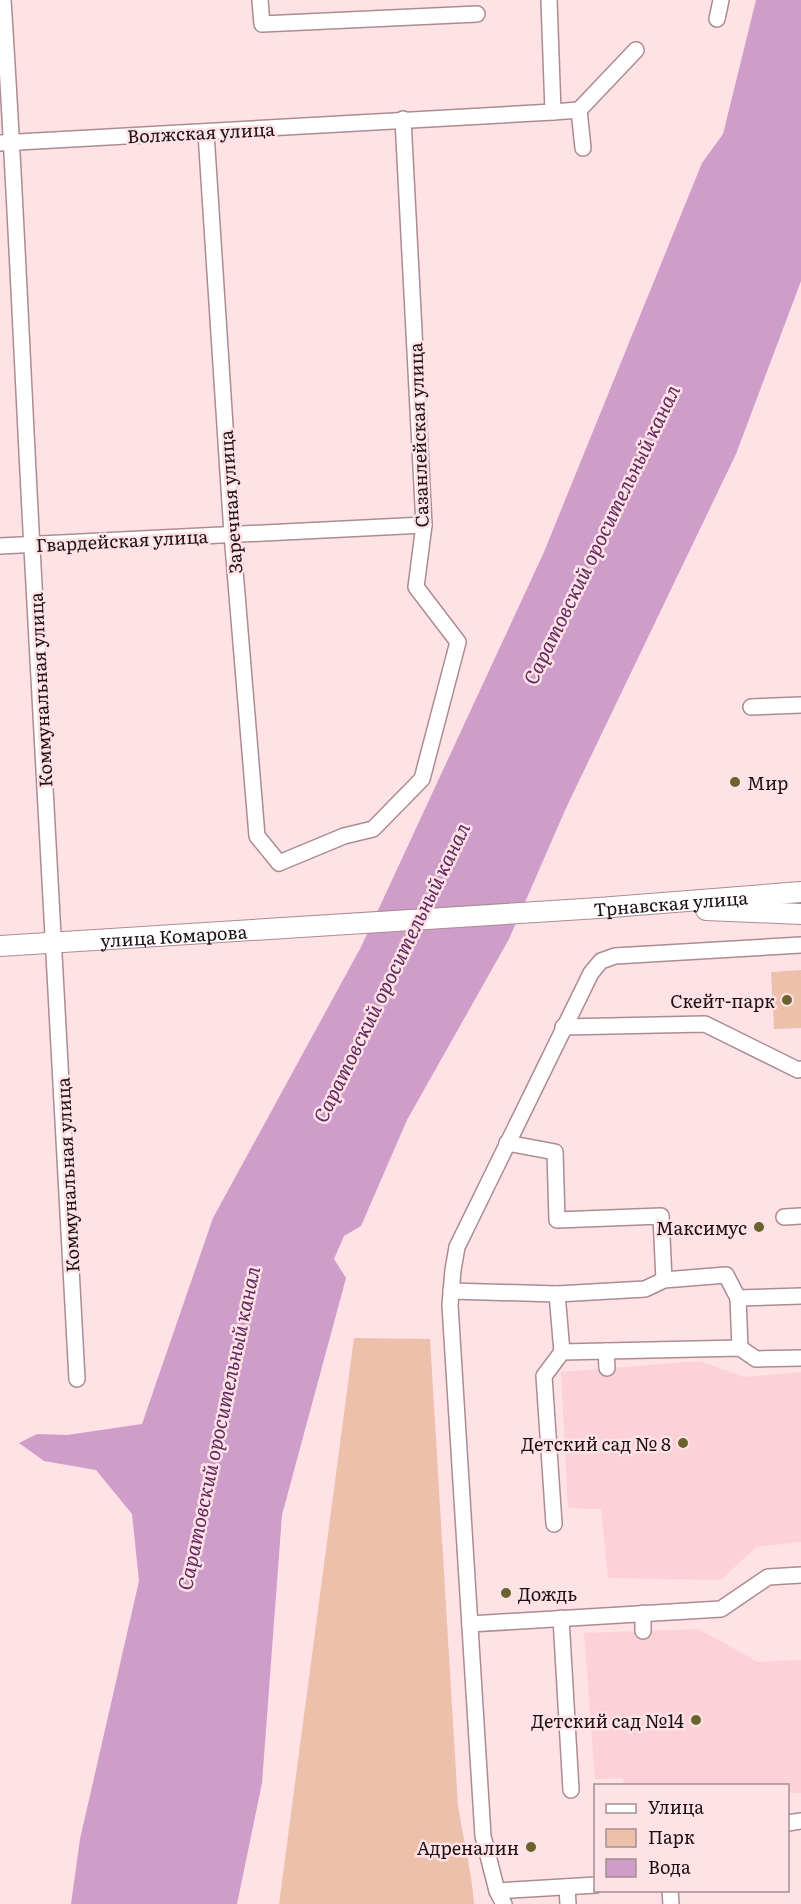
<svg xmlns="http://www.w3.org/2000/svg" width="801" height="1904" font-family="Literata,serif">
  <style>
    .built { fill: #fcd1d8 }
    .green { fill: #edc0ac }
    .water { fill: #ce9dc9 }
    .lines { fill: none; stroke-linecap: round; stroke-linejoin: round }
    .minor-casing { stroke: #ac8c91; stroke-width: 18 }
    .major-casing { stroke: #ac8c91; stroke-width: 22 }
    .minor { stroke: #fff; stroke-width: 15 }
    .major { stroke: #fff; stroke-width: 20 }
    .poi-dot { fill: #6a6330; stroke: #fee2e6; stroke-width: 2 }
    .labels { text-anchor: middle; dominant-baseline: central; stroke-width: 5; stroke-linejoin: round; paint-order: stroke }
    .street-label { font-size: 18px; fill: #1d1113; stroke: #fee2e6 }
    .poi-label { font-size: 18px; fill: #1d1113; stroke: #fee2e6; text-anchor: end }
    .water-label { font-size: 20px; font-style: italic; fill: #61275e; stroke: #fee2e6 }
  </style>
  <rect width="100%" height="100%" fill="#fee2e6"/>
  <g class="built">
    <path d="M700 1361 744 1377 801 1372V1542L756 1547 721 1580 608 1578 601 1509 568 1508 561 1372Z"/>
    <path d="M698 1629 758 1662 801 1660V1793H788V1786H624L623 1778 595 1779 584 1633Z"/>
  </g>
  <g class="green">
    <path d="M801 970V1028L774 1029 771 972Z"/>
    <path d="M354 1338 430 1339 458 1806C463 1839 472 1871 474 1904H279Z"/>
  </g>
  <path class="water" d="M756 0H801V281L736 454 566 808 509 939 407 1120 361 1226 344 1236 334 1259 346 1278 282 1515 262 1783 237 1904H71L80 1839 139 1581 132 1514 96 1470 44 1461 19 1443 37 1434 67 1435 142 1424 213 1218 361 947 544 552 702 163 723 134Z"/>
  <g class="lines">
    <defs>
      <g id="minor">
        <path d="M3 0C15 182 22 365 32 548 48 825 63 1102 77 1379"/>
        <path d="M260 0 262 24 477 14"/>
        <path d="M717 19 721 0"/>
        <path d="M579 110 636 50"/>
        <path d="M553 112 579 110 583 148"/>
        <path d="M206 133 232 534 257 836 279 863 344 836 373 829 422 779 458 642 416 587 424 525 403 119"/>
        <path d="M0 143 553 112 549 0"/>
        <path d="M0 546 424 525"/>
        <path d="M751 707 801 705"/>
        <path d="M563 1027 705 1024 798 1070 801 1069"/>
        <path d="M507 1143 555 1152 557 1220 661 1216 664 1280"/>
        <path d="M784 1217 801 1216"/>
        <path d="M451 1291 557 1294 645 1289 664 1280 726 1275 738 1298 801 1296"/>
        <path d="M557 1294 562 1352 606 1351 607 1368"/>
        <path d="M738 1298 740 1348"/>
        <path d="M606 1351 740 1348 756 1359 801 1358"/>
        <path d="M554 1524 544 1376 562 1352"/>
        <path d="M561 1618 571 1790"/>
        <path d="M470 1624 721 1609 768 1577 801 1575"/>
        <path d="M643 1631V1613"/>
        <path d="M788 1823 801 1821"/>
        <path d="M567 1887 568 1904"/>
        <path d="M670 1890 671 1904"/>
        <path d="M497 1891 596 1885"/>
        <path d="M504 1904 497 1891 483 1836 450 1305 453 1270 457 1247 591 973 601 961 615 956 801 945"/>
      </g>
      <g id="major">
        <path d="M706 910 801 914"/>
        <path id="s1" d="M0 946 599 908 801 892"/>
      </g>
    </defs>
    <use href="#minor" class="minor-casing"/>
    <use href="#major" class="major-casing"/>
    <use href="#minor" class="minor"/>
    <use href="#major" class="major"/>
  </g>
  <g class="poi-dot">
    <circle cx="735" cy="782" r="6"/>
    <circle cx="787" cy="1000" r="6"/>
    <circle cx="759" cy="1227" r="6"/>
    <circle cx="683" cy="1443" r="6"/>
    <circle cx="506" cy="1593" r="6"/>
    <circle cx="696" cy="1720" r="6"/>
    <circle cx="531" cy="1847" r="6"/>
  </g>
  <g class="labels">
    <g class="street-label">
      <text transform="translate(201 132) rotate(-3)">Волжская улица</text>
      <text transform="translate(418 435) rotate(-92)">Сазанлейская улица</text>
      <text transform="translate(230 502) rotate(-94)">Заречная улица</text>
      <text transform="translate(122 540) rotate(-3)">Гвардейская улица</text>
      <text transform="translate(40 690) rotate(-93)">Коммунальная улица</text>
      <text stroke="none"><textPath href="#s1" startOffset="672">Трнавская улица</textPath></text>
      <text stroke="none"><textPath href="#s1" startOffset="174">улица Комарова</textPath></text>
      <text transform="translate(67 1175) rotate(-93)">Коммунальная улица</text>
    </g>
    <g class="poi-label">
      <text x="747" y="782" text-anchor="start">Мир</text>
      <text x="775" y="1000">Скейт-парк</text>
      <text x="747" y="1227">Максимус</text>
      <text x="671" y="1443">Детский сад № 8</text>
      <text x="518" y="1593" text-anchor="start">Дождь</text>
      <text x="684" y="1720">Детский сад №14</text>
      <text x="519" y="1847">Адреналин</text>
    </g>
    <g class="water-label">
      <text transform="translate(600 534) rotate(-64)">Саратовский оросительный канал</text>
      <text transform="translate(390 972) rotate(-64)">Саратовский оросительный канал</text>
      <text transform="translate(217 1428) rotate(-78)">Саратовский оросительный канал</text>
    </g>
  </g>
  <rect x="594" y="1784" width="195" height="108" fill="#fee2e6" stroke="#a48e92" stroke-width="1.5"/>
  <rect x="606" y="1804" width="30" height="9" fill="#ffffff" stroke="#a48e92" stroke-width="1.5"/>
  <text x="648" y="1814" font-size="18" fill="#1d1113">Улица</text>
  <rect x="606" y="1829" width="30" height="18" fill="#edc0ac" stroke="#a48e92" stroke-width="1.5"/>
  <text x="648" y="1844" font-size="18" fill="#1d1113">Парк</text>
  <rect x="606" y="1859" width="30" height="18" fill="#ce9dc9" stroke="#a48e92" stroke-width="1.5"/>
  <text x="648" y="1874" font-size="18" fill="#1d1113">Вода</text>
</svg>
